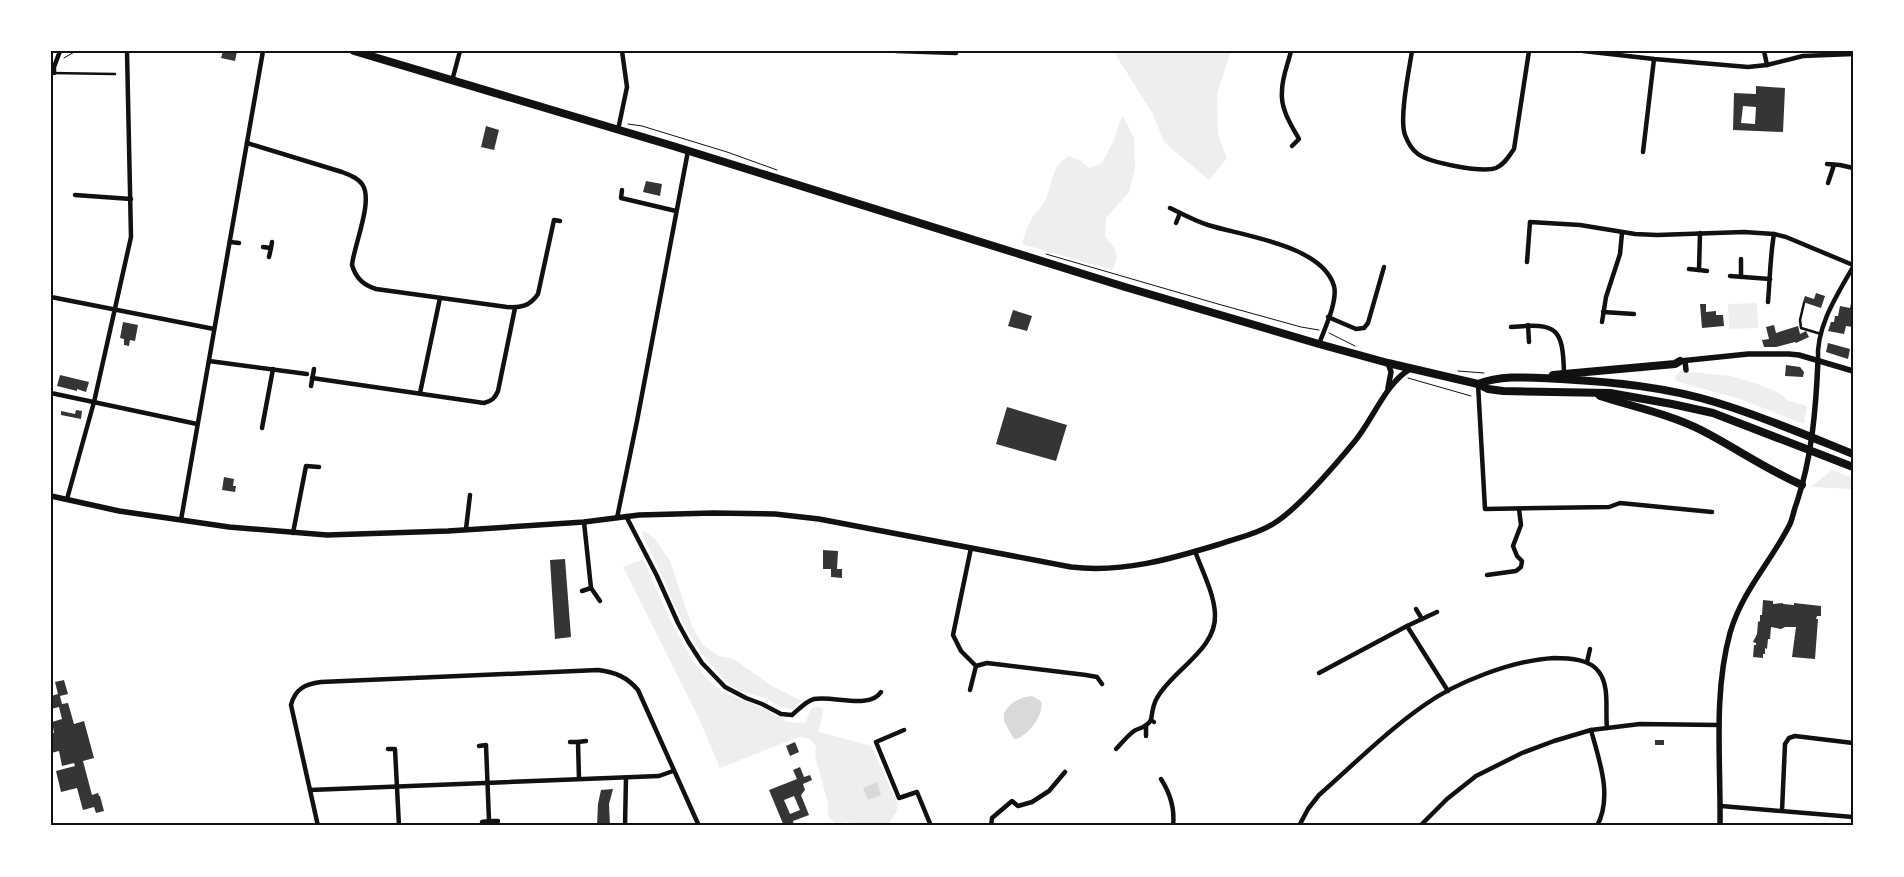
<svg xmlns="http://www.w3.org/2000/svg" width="1904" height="877" font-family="'Fira Sans Condensed',sans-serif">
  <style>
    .green { fill: #eee }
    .water { fill: #d9d9d9 }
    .building { fill: #353535; fill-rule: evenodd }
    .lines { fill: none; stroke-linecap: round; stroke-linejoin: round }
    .path { stroke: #111; stroke-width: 1 }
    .service { stroke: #111; stroke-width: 2.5 }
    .minor { stroke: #111; stroke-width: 4.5 }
    .tertiary { stroke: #111; stroke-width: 5.5 }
    .trunk { stroke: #111; stroke-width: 8 }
    .neatline { fill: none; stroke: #111; stroke-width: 2 }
  </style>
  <rect width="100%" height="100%" fill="#fff"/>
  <g class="green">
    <path d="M1115 51H1231L1217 94 1218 136 1227 158 1209 180 1164 142 1153 114 1117 57Z"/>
    <path d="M1122 115 1134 138 1135 168 1129 192 1106 218 1105 236C1116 251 1121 252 1112 270L1022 244C1025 234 1028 224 1034 215 1037 211 1041 207 1044 203 1054 184 1049 169 1068 156L1080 160 1089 168 1102 163 1114 140Z"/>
    <path d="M1757 303 1758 328 1729 329 1728 304Z"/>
    <path d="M1680 371 1730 376 1758 384 1779 393 1789 401 1807 406 1804 424 1740 399 1679 382 1676 380 1675 377Z"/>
    <path d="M1832 470 1853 478V489L1811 487Z"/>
    <path d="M644 531 654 538 670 561 692 626 702 644 718 656 730 658 738 662 772 686 802 701 792 709C782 709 774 702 764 698 753 694 742 692 732 686 726 682 721 675 716 670 680 633 668 581 643 537L642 533Z"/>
    <path d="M643 559C659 595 685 661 715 686 729 696 745 700 760 707 776 714 788 727 806 722 810 713 808 707 820 707L823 710 819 732 871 746 898 804 896 813 888 824 859 826 847 822 841 824 835 823 830 819 828 815V803L815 756 816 747C812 739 806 737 798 737L720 768 700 721 623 567Z"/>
  </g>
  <g class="water">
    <path d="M1032 696 1041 701C1045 714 1027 738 1014 739L1004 721V713C1010 702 1021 697 1032 696Z"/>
    <path d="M877 782 881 795 868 800 863 788Z"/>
  </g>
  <g class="building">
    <path d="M223 51H237L235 61 221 58Z"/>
    <path d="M1756 86 1785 88 1783 132 1733 130 1734 93 1756 94ZM1743 106 1756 107 1755 124 1741 123Z"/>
    <path d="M486 126 499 130 494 150 481 147Z"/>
    <path d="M646 181 662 184 660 196 643 192Z"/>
    <path d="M1816 293 1825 296 1821 308 1803 302 1805 296 1814 299Z"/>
    <path d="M1852 299 1853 327 1846 326 1844 334 1828 331 1831 322H1834L1835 316H1838L1840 306 1850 308Z"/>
    <path d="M1700 304H1706V312L1716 311V315H1723L1724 326 1702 328Z"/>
    <path d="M1013 310 1032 316 1027 331 1008 326Z"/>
    <path d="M123 322 138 325 135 341 130 340 129 346 124 345V339L120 338Z"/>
    <path d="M1774 325 1776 333 1798 326 1800 334 1806 331 1809 337 1796 343 1795 342 1776 347H1764L1762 340 1769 339 1766 327Z"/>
    <path d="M1828 343 1850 349 1848 359 1826 352Z"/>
    <path d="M1786 365 1800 367 1804 372 1803 377 1785 376Z"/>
    <path d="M60 375 89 382 86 392 77 389V391L57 386Z"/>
    <path d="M1007 407 1067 425 1056 461 996 444Z"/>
    <path d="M76 410 82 411 81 419 61 415V411L75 414Z"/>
    <path d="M224 477 234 479 233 486H236L235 492 222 490Z"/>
    <path d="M823 550 838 551 837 569H842V578L831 577V569H823Z"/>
    <path d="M565 559 571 637 555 639 550 560Z"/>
    <path d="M1763 600 1773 601V604L1783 603V604L1794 605V603L1821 606V616H1817L1816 619H1818L1815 659 1792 657 1796 627H1785L1781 629 1771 627 1770 639H1768L1767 649 1765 648V654H1763V658L1753 657 1754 645H1756V643L1753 642 1757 634 1758 622 1760 621V615H1762Z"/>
    <path d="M64 680 68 694 60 696 62 704 68 703 74 724 84 721 94 758 83 761 92 795 98 793 99 796H100L104 811 96 813 94 807 83 810 77 788 61 792 56 771 75 766 74 763 62 766 59 751 51 753V733H54L52 722 62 719 59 707 51 709V696L58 694 55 682Z"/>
    <rect x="1655" y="740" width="9" height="5"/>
    <path d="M795 742 799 752 790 756 786 746Z"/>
    <path d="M800 767 804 777 810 775 812 780 803 784 805 790 801 795 809 815 793 821 794 826H784L769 790 797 779 793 770ZM794 796 800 810 790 814 784 800Z"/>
    <path d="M613 789 609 804 610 826H597L598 804 601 790Z"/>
  </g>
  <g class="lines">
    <g class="path">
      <path d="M64 58 76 51"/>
      <path d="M628 124 642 126 727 152 777 170"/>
      <path d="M1046 254 1218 304 1301 327 1319 330"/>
      <path d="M1329 333 1355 346"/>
      <path d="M1458 371 1484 373"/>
      <path d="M1408 378 1471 396"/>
    </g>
    <g class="service">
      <path d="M51 73 115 74"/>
      <path d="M1804 303 1800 320 1801 328 1821 334"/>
    </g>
    <g class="minor">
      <path d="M896 51 956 53"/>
      <path d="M1291 51C1288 64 1282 77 1282 91 1280 108 1291 125 1299 139L1292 146"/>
      <path d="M1412 51C1409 70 1399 119 1405 135 1408 143 1411 149 1418 154 1430 163 1482 173 1496 168 1505 164 1509 156 1514 149L1529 51"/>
      <path d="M1583 51 1654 59 1748 67 1767 65 1803 56 1853 54"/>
      <path d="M1764 51 1767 65"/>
      <path d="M54 73V67L60 51"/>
      <path d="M452 81 460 51"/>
      <path d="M618 130 627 87 622 51"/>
      <path d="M247 143 342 172C350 175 358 178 362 184 374 200 354 245 352 265 356 278 363 285 376 289L507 307C521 308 530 306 538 294L554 220 560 221"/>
      <path d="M1643 152 1654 59"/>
      <path d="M1827 164 1840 165 1853 168"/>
      <path d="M1828 183 1834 165"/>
      <path d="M622 190 621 198 676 211"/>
      <path d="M75 195 131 199"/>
      <path d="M1170 208C1182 214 1195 221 1208 225 1243 236 1322 245 1334 286 1338 301 1324 330 1319 344"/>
      <path d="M1176 223 1180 213"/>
      <path d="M230 242 239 243"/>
      <path d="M263 247 271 248 272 242"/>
      <path d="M269 257 271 248"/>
      <path d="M1527 262 1530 222 1580 225 1635 234 1657 235 1744 232 1774 234 1786 237 1853 265"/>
      <path d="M1689 269 1699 270 1700 233"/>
      <path d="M1699 270 1707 271"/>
      <path d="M1730 276 1770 279"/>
      <path d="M1741 277V259"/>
      <path d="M51 297 214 329"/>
      <path d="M1768 302C1770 279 1770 257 1774 234"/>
      <path d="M1603 312 1634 314"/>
      <path d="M1328 317 1356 329 1364 328 1368 323 1384 267"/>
      <path d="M1602 322 1606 297 1620 254 1622 233"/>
      <path d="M1528 325 1529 342"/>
      <path d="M1511 327C1557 323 1563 327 1564 374"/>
      <path d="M1818 360C1816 327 1837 295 1853 267"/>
      <path d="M209 361 307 374"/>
      <path d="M312 378 484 403C492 401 495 398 498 391L515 308"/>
      <path d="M1478 384 1485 509 1609 507 1620 503 1712 512"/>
      <path d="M311 386 314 369"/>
      <path d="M51 393 197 424"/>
      <path d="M420 393 440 298"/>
      <path d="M262 428 273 369"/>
      <path d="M67 499 94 402 131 237 127 51"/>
      <path d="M626 516 657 576 678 623 689 643 702 663 725 687 746 698 762 704 781 714 792 715C798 710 806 701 814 699 833 695 869 710 881 692"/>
      <path d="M617 518 637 421 688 151"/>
      <path d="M181 520 263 51"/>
      <path d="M584 522 591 588 600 601"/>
      <path d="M466 529 470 495"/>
      <path d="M293 533 306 466 319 467"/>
      <path d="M1487 575 1516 571 1521 567 1522 561 1517 556 1513 546 1521 525 1519 509"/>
      <path d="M582 591 591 588"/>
      <path d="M1416 609 1422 619"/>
      <path d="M1407 626 1437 612"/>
      <path d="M1587 662 1590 649"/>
      <path d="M976 666 987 663 1086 675 1097 677 1102 684"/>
      <path d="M1319 673 1407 626 1448 691"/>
      <path d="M970 690 976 666 961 651 953 635 971 548"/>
      <path d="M1154 722 1151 720C1152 713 1153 704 1157 698 1172 670 1217 650 1215 614 1214 593 1202 571 1195 551"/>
      <path d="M1146 726V736"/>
      <path d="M904 730 876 742 899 798 917 792 931 826"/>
      <path d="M1591 730C1599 760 1613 796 1597 826"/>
      <path d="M570 742H578L579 779"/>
      <path d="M578 742 586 741"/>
      <path d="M479 746 486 745 489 821 482 822"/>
      <path d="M388 749H395L399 826"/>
      <path d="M1116 749C1122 743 1127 736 1134 731 1141 727 1146 728 1151 720"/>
      <path d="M1161 779C1170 793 1175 809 1173 826"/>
      <path d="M310 790 659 776 673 771"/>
      <path d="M1721 806 1853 817"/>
      <path d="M1782 811 1785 744 1789 738 1795 736 1853 743"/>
      <path d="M489 821H498"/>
      <path d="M318 826 291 705C295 689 305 684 321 682L598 670C615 672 627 677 638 690L699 826"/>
      <path d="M625 826 626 778"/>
      <path d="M991 826 992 818 1012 801 1018 806 1032 802 1049 791 1065 772"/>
      <path d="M1299 826 1308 809 1319 795C1353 765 1386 732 1423 706 1456 682 1513 660 1554 658 1569 658 1590 659 1599 672 1610 687 1605 710 1607 728"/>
      <path d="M1420 826 1447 799 1476 776 1522 753 1554 741 1591 730 1640 724 1719 725"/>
    </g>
    <g class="tertiary">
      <path d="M1680 361 1748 354H1789L1799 355 1853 371"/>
      <path d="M1685 361 1686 370"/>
      <path d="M1388 363 1391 372 1388 388"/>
      <path d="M51 496 119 511 181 520 229 527 327 535 448 531 584 522 639 515 713 513 775 514 819 519 1071 567C1123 573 1171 559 1220 544 1237 538 1257 534 1273 524 1298 509 1336 464 1355 441 1373 419 1386 383 1410 369"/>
      <path d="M1720 826C1721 762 1713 695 1730 633 1742 591 1771 562 1790 524 1793 517 1794 509 1797 502 1812 457 1816 408 1818 360"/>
    </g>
    <g class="trunk">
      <path d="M354 51 673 146 1125 287 1319 344 1388 363 1478 384 1488 389 1503 391 1610 393 1672 404 1713 413 1853 467"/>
      <path d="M1553 375 1675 364 1680 361"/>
      <path d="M1478 384C1503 374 1534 378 1561 379 1613 382 1667 387 1718 403 1764 417 1808 436 1853 454"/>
      <path d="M1598 394 1600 396C1634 407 1669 414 1701 430 1736 448 1767 470 1802 485"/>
    </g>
  </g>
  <rect width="1904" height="877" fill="none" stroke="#ffffff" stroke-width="105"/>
  <rect x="52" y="52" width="1800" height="772" class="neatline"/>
</svg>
